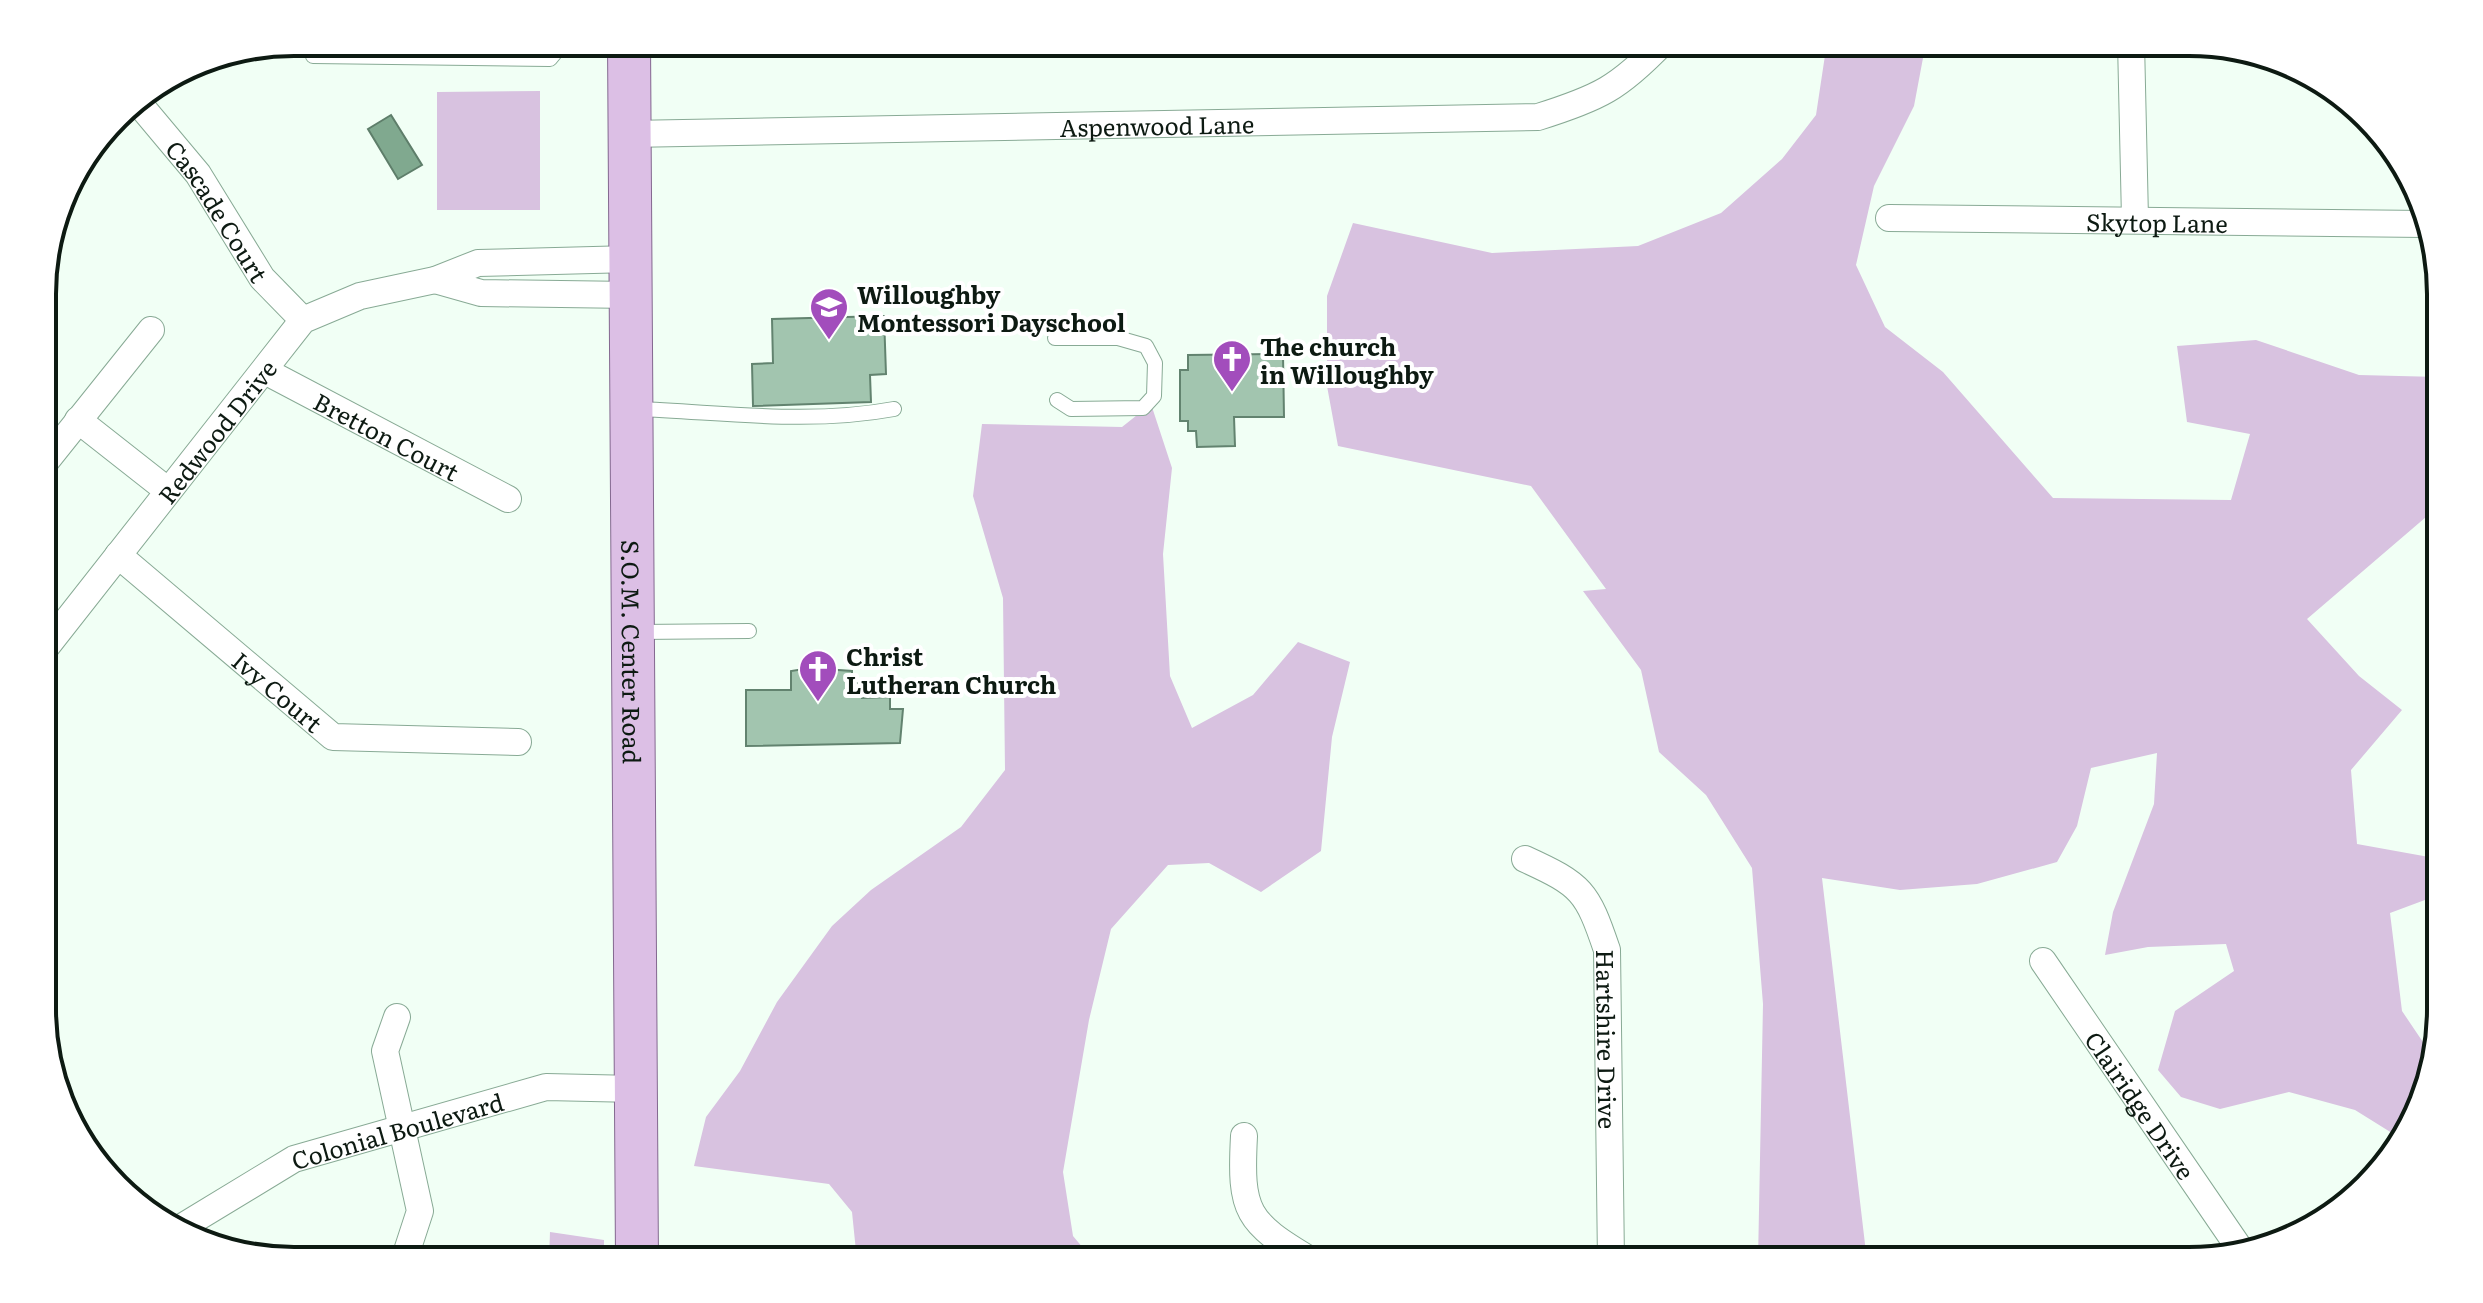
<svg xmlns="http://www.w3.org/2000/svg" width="2483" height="1303" font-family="Literata,serif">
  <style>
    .green { fill: #d8c2e0 }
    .water { fill: #80a98f; stroke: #5e7e6a; stroke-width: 2 }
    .building { fill: #a2c5af; stroke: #62836f; stroke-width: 2 }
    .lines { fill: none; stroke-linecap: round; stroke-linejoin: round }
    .lane-casing { stroke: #88aa95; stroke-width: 16 }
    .street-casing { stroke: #88aa95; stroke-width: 28 }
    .primary-casing { stroke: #846990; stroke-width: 44 }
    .lane { stroke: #fff; stroke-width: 14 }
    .street { stroke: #fff; stroke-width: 26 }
    .primary { stroke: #dcbfe5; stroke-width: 42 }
    .labels { text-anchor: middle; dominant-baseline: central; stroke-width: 8; stroke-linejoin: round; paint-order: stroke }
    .street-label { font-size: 24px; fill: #0d1a12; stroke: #fff }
    .poi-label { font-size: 24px; font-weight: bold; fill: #0d1a12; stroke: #fff; text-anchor: start }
    .rim { fill: none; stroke: #0d1a12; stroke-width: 4 }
  </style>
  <rect width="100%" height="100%" fill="#f1fff5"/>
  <g class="green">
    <path d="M1827 42H1926L1914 106 1874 186 1856 265 1885 327 1943 372 2053 498 2231 500 2250 434 2187 422 2177 346 2256 340 2359 375 2439 377 2440 505 2307 619 2359 676 2402 710 2351 770 2357 844 2429 857 2441 866V894L2390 913 2402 1011 2431 1054 2415 1121 2400 1138 2355 1110 2289 1092 2220 1109 2181 1097 2158 1070 2175 1011 2234 971 2226 944 2148 947 2105 955 2113 912 2154 804 2157 753 2091 768 2077 826 2057 862 1977 884 1900 890 1822 878 1867 1261H1758L1763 1004 1752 868 1706 795 1659 752 1641 670 1583 591 1606 589 1531 486 1338 446 1327 386V296L1353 223 1492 253 1638 246 1721 213 1782 159 1816 115Z"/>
    <path d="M540 91V210H437V92Z"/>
    <path d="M1151 404 1172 468 1163 554 1170 676 1192 728 1253 695 1298 642 1350 662 1332 737 1321 851 1261 892 1209 863 1168 865 1111 929 1089 1020 1063 1172 1073 1236 1094 1261H857L852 1212 829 1184 694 1166 706 1117 740 1071 777 1002 832 926 871 890 961 827 1005 770 1003 598 973 496 982 424 1122 427Z"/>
    <path d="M550 1232 604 1240V1261H549Z"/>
  </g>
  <path class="water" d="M391 115 422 165 398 179 368 129Z"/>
  <g class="building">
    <path d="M884 316 886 374 870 375 871 402 753 406 752 364 773 363 772 319Z"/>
    <path d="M1283 354 1284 417H1234L1235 446 1197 447 1196 431H1188V421H1180V370H1188V355Z"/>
    <path d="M810 668 852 671V683H862V698L890 697V709H903L900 743 746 746V690H791V671Z"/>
  </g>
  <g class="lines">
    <defs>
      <g id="lane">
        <path d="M313 56 550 59 564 42"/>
        <path d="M1055 338H1118L1146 346 1155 363 1154 396 1143 408 1071 409 1057 400"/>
        <path d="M636 409C722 412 808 425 894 409"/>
        <path d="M638 632 749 631"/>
      </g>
      <g id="street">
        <path d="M2131 42 2135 219"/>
        <path id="s1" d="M136 100 198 174 262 278 303 320"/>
        <path id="s2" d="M629 134 1538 117C1599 98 1619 88 1663 42"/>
        <path id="s3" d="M1889 218 2425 224"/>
        <path d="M435 280 481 293 631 295"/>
        <path id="s4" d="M265 371 508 499"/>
        <path d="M78 420 167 490"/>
        <path d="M43 465 151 330"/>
        <path id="s5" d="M118 555 333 737 518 742"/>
        <path id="s6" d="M43 651 303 320 360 296 435 280 478 263 631 259"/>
        <path id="s7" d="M1525 859C1582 885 1587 891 1607 950L1611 1261"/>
        <path id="s8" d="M2043 961 2240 1249"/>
        <path d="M397 1017 385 1051 420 1211 406 1254"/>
        <path d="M1244 1136C1240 1212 1246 1222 1312 1261"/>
        <path id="s9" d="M177 1230 294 1159 546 1087 636 1089"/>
      </g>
      <g id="primary">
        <path id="s10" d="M629 42 637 1261"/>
      </g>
    </defs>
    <use href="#lane" class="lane-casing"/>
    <use href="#street" class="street-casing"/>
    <use href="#primary" class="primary-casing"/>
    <use href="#lane" class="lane"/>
    <use href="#street" class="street"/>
    <use href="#primary" class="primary"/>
  </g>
  <defs>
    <symbol id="school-pin" viewBox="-11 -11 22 30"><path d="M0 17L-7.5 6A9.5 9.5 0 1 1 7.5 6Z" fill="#a24dbc" stroke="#fff"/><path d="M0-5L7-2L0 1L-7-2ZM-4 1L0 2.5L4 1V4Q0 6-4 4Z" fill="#fff"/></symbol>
    <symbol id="church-pin" viewBox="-11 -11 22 30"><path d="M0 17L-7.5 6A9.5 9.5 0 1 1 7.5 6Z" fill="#a24dbc" stroke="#fff"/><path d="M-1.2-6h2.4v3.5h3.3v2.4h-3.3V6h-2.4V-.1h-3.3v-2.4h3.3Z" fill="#fff"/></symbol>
  </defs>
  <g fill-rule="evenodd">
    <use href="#school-pin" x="807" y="285" width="44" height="60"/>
    <use href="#church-pin" x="1210" y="337" width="44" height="60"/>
    <use href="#church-pin" x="796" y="647" width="44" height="60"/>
  </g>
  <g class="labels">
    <g class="street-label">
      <text stroke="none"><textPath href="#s2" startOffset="528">Aspenwood Lane</textPath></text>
      <text stroke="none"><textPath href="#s1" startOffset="138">Cascade Court</textPath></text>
      <text stroke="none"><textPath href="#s3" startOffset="268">Skytop Lane</textPath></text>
      <text stroke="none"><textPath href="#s6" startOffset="280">Redwood Drive</textPath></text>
      <text stroke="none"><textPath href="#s4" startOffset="138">Bretton Court</textPath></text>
      <text stroke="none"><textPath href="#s10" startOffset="610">S.O.M. Center Road</textPath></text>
      <text stroke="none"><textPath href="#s5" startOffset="210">Ivy Court</textPath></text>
      <text stroke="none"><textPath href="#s7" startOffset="218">Hartshire Drive</textPath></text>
      <text stroke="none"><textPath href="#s8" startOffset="174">Clairidge Drive</textPath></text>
      <text stroke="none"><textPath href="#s9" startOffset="244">Colonial Boulevard</textPath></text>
    </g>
    <g class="poi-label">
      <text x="857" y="293">Willoughby<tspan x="857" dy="28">Montessori Dayschool</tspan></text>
      <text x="1260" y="345">The church<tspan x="1260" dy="28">in Willoughby</tspan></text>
      <text x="846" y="655">Christ<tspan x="846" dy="28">Lutheran Church</tspan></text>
    </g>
  </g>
  <path d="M0 0H2483V1303H0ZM294 56H2189A238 238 0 0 1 2427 294V1009A238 238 0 0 1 2189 1247H294A238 238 0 0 1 56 1009V294A238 238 0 0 1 294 56Z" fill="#fff" fill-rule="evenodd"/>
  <path class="rim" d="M294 56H2189A238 238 0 0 1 2427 294V1009A238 238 0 0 1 2189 1247H294A238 238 0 0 1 56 1009V294A238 238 0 0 1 294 56Z"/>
</svg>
